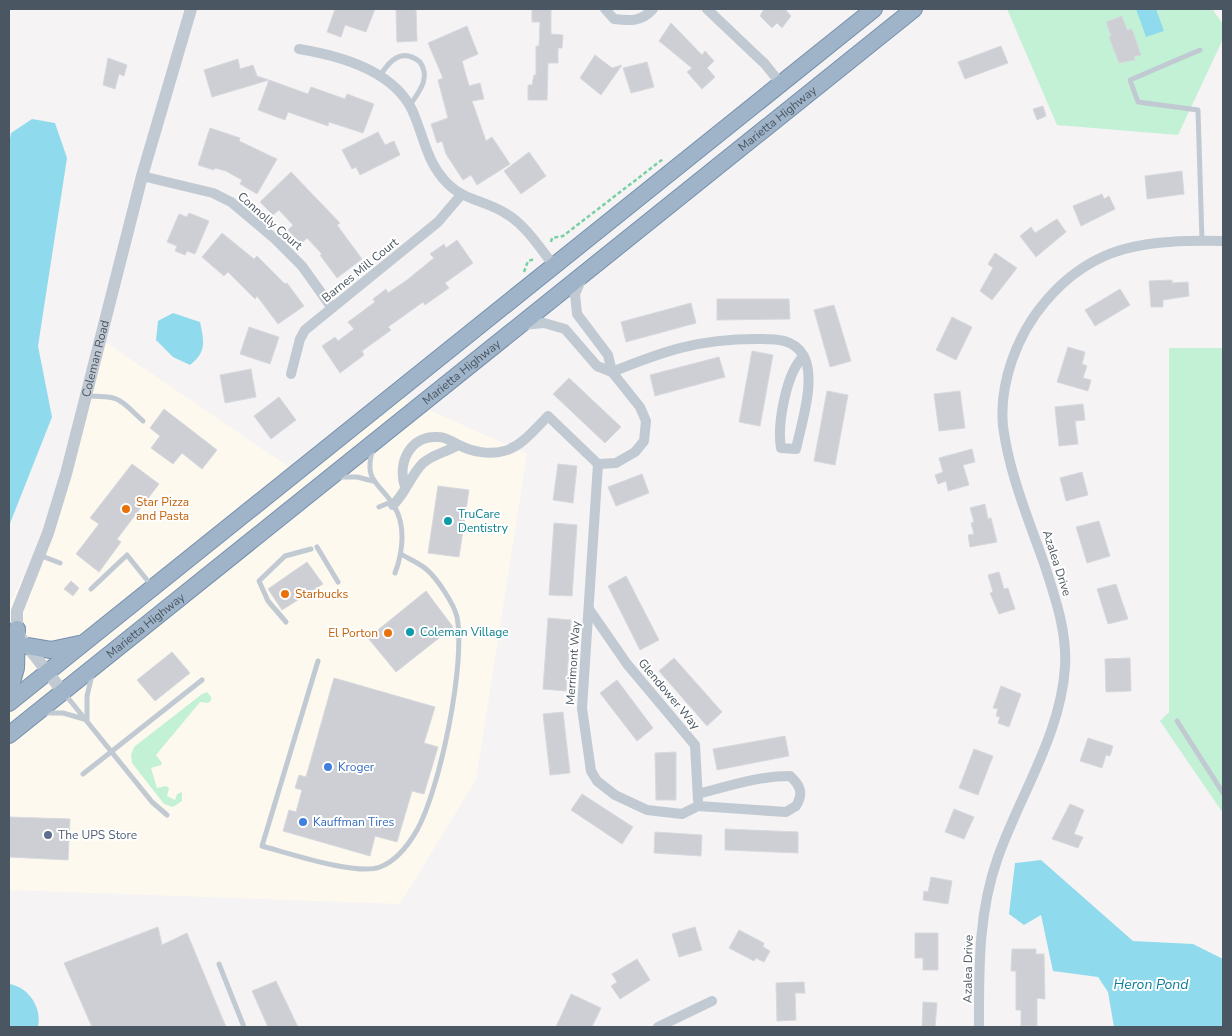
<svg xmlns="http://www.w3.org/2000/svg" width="1232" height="1036" font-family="'Nunito Sans',sans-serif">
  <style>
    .commercial { fill: #fdf9ef }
    .green { fill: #c3f1d5 }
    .water { fill: #90daee }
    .building { fill: #cdcfd5; stroke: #d7d9de }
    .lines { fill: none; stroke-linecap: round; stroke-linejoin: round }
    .trunk-casing { stroke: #7690ad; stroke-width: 18 }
    .path { stroke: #7ad0a6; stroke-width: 2.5; stroke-dasharray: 4 2.5; stroke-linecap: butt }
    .service { stroke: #c1cad2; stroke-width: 5 }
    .minor { stroke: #c1cad2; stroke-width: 10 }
    .tertiary { stroke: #c1cad2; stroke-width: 12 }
    .trunk { stroke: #9fb4c9; stroke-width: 16 }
    .food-dot { fill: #e8710a; stroke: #fff; stroke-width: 2 }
    .culture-dot { fill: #0f9aa8; stroke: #fff; stroke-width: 2 }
    .shop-dot { fill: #3f7fe0; stroke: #fff; stroke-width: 2 }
    .service-dot { fill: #5c6f8a; stroke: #fff; stroke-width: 2 }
    .labels { text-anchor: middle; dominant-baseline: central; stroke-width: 4; stroke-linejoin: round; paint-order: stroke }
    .street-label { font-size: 12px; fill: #4a5661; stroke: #fff }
    .food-label { font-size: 12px; fill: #c56008; stroke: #fff; text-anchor: start }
    .culture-label { font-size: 12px; fill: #0d838f; stroke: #fff; text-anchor: start }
    .shop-label { font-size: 12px; fill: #366cbe; stroke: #fff; text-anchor: start }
    .service-label { font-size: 12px; fill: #4e5e75; stroke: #fff; text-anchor: start }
    .water-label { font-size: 14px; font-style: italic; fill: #0c7c9b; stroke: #fff }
  </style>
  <rect width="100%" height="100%" fill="#f5f3f3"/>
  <path class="commercial" d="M98 337 289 467 389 392 527 454 476 780 400 904 9 890V605L56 511Z"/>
  <g class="green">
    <path d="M1007 9H1212L1223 24V39L1178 135 1057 125Z"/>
    <path d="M1169 348H1223V813L1160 721 1169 712Z"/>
    <path d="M207 692 211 697V701L207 703 200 702 156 755 162 763 161 765 151 768 157 788 166 786 169 788 167 796 175 800 177 794 182 792V801L173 807 164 804 132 763 131 755 134 747 202 694Z"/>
  </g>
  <g class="water">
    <path d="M1136 9H1156L1164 31 1146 37Z"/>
    <path d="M32 119 55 123 67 158 38 346 52 417 9 526V146L11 133Z"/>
    <path d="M173 313 200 322C204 341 207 352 190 365L173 357 156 340 158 321Z"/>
    <path d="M1041 860 1133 941 1193 944 1223 959V1027H1114L1108 992 1098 977 1053 971 1041 915 1024 925 1009 914 1015 863Z"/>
    <path d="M9 984C29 987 42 1008 38 1027H9Z"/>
  </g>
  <g class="building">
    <path d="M335 9H375L366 32 345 25 341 37 327 32Z"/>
    <path d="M396 9H416L417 41 397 42Z"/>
    <path d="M532 9H551V34L563 35 562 48H558V63H548L547 100H528V85H532L534 75H536V46H539L540 22H532Z"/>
    <path d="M764 9H785L791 16 782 28 777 23 772 28 760 16Z"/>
    <path d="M1122 16 1127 30 1132 29 1141 55 1134 57 1135 60 1119 63 1109 37 1111 36 1106 22Z"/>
    <path d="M671 23 702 55 705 51 714 61 707 68 715 77 702 89 687 72 692 68 659 41Z"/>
    <path d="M467 26 478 54 462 61 469 86 480 83 484 99 472 101 486 141 492 137 510 164 477 185 471 175 463 180 446 154 442 141 437 143 431 124 448 118 438 80 443 78 428 43Z"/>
    <path d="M1001 46 1008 63 965 79 958 62Z"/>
    <path d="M595 55 612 68 622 65 601 95 580 78Z"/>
    <path d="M108 58 127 65 124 76 119 74 115 89 103 85Z"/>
    <path d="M238 59 240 69 253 65 257 76 269 80 212 97 204 70Z"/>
    <path d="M647 62 654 87 631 93 623 68Z"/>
    <path d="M269 80 308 94 311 87 345 99 347 94 374 104 363 133 329 122 328 126 288 112 285 120 258 110Z"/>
    <path d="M1043 106 1046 116 1037 120 1033 109Z"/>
    <path d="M210 128 240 138 239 141 277 159 257 194 240 184 242 180 226 171 215 168 214 170 198 165Z"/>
    <path d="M378 132 385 145 394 141 400 155 360 175 356 167 352 169 342 150Z"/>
    <path d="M529 152 546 176 521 194 504 171Z"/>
    <path d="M1182 171 1184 194 1147 199 1145 176Z"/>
    <path d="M291 172 340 223 337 225 362 259 337 278 320 255 322 254 307 238 301 244 288 230 293 225 279 210 273 215 260 202Z"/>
    <path d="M1102 194 1104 199 1109 196 1115 209 1081 226 1073 206Z"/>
    <path d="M189 213 209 221 195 254 187 251 185 255 175 251 177 246 167 242 179 214 187 217Z"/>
    <path d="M1057 219 1066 232 1036 257 1020 236 1031 227 1035 233Z"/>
    <path d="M222 233 254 259 257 256 285 284 287 283 304 306 278 324 257 296 255 299 228 272 224 276 202 257Z"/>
    <path d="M457 240 473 263 445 283 449 288 425 305 423 302 388 327 391 330 362 351 364 355 340 373 322 346 335 337 338 341 354 329 348 322 375 302 373 299 386 289 388 293 407 280 434 258 430 254 444 244 446 248Z"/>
    <path d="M995 253 1017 268 992 300 980 291 993 268 988 264Z"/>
    <path d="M1172 280V283L1188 282 1189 296 1163 300V307H1151L1149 281Z"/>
    <path d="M1120 289 1130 305 1095 326 1085 310Z"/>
    <path d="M717 299H789L790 319 717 320Z"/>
    <path d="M691 303 696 323 626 342 621 322Z"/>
    <path d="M834 305 851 361 830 367 814 310Z"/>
    <path d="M952 317 972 327 956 360 936 350Z"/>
    <path d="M249 327 279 337 270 364 240 354Z"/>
    <path d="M1068 347 1085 352 1082 364 1087 366 1083 378 1091 380 1088 391 1057 382Z"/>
    <path d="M752 351 773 355 760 426 739 422Z"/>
    <path d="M719 357 725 377 655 396 650 375Z"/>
    <path d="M251 369 256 397 225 403 220 375Z"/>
    <path d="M569 378 621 427 605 443 553 394Z"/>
    <path d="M827 391 848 395 835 465 814 461Z"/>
    <path d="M960 391 965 428 939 431 934 394Z"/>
    <path d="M279 397 296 420 271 439 254 416Z"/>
    <path d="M1083 404 1085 420 1075 421 1078 444 1059 446 1055 407Z"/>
    <path d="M164 409 217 450 202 469 182 453 173 464 151 448 160 436 150 428Z"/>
    <path d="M972 449 975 462 963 465 969 485 948 491 946 481 938 484 935 475 943 472 939 458Z"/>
    <path d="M132 464 159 484 117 539 121 542 99 572 76 554 99 524 90 518Z"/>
    <path d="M558 464 577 466 573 503 553 500Z"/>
    <path d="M1082 472 1088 495 1066 501 1060 478Z"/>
    <path d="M642 474 649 493 616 506 608 487Z"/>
    <path d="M438 486 469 490 459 557 428 553Z"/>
    <path d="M985 504 988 519 991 518 997 542 970 547 968 535 974 534 971 523 974 522 970 508Z"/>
    <path d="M1099 521 1110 556 1087 563 1076 527Z"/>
    <path d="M554 523 577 525 572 596 549 595Z"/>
    <path d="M307 562 323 584 282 610 268 589Z"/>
    <path d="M999 572 1004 589 1008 588 1015 609 999 614 990 593 993 592 988 575Z"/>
    <path d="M626 576 659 640 640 650 608 586Z"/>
    <path d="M71 581 79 588 73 596 64 589Z"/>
    <path d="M1116 584 1128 619 1108 624 1097 589Z"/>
    <path d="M426 591 453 627 396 672 368 638Z"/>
    <path d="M548 618 571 620 566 691 543 689Z"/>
    <path d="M172 652 190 673 155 701 137 680Z"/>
    <path d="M674 658 722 712 707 726 659 671Z"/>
    <path d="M1130 658 1131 691 1106 692 1105 659Z"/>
    <path d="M334 678 435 707 424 743 438 747 424 794 412 791 397 842 375 836 370 856 283 831 289 810 296 812 302 790 295 788 299 775 306 777Z"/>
    <path d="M617 680 653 728 637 741 600 693Z"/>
    <path d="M1001 686 1021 694 1009 727 998 723 1000 717 996 716 998 709 993 708Z"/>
    <path d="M563 712 570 773 550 775 543 714Z"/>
    <path d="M785 736 789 756 717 770 713 749Z"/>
    <path d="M1088 738 1113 746 1110 756 1106 755 1102 768 1080 761Z"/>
    <path d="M974 749 993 756 978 795 959 788Z"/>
    <path d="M676 752V800H656L655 753Z"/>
    <path d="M582 794 633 827 622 844 571 810Z"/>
    <path d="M1070 804 1084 810 1074 834 1083 837 1078 848 1052 839Z"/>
    <path d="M954 809 974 817 964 839 945 832Z"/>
    <path d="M9 817 70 819 68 860 9 857Z"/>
    <path d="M725 829 798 832V853L725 850Z"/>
    <path d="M655 832 702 835 701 856 654 853Z"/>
    <path d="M931 877 952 881 948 904 923 900 924 891 928 892Z"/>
    <path d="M158 927 162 945 187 933 226 1027H92L64 963Z"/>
    <path d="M695 927 702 950 679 957 672 934Z"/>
    <path d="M739 930 764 943 763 947 770 951 764 962 756 958 754 961 729 948Z"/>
    <path d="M915 933H938V970H923V958H915Z"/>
    <path d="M1012 949H1036V954H1044L1045 999 1037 998V1026H1021V1010H1016V971H1011Z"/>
    <path d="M637 959 650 980 620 999 611 986 617 982 612 974Z"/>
    <path d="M276 981 298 1027H268L252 991Z"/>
    <path d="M804 982 805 993H795L796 1020 777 1021 776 983Z"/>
    <path d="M571 994 601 1008 592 1027H556Z"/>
    <path d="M923 1002 937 1003 935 1027H922Z"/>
  </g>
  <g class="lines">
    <defs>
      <g id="trunk">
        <path d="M27 646 51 650 79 644"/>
        <path d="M9 693 16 668 17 629"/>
        <path d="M9 703 874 9"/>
        <path id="s2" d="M9 735 914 9"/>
      </g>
    </defs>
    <use href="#trunk" class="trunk-casing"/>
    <g class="path">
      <path d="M551 242 552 238 563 236 663 159"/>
      <path d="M524 272 528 261 535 259"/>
    </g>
    <g class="service">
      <path d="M1200 50 1130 80 1138 102 1198 110 1202 241"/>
      <path d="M380 76C390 59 403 48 420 62 431 78 419 92 410 105"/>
      <path d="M86 396C121 396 118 398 143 421"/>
      <path d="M373 448C363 483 379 481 394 506 406 525 403 552 395 573"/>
      <path d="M339 477H357L373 481"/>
      <path d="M379 507 391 502"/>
      <path d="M317 547 338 582"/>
      <path d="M39 555 60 563"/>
      <path d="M91 589 127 555 151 585"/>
      <path d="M286 622 268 601 259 581 285 556 311 549"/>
      <path d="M318 661 262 846C288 853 357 876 380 867 396 861 409 844 417 830 440 789 466 663 457 617 454 604 437 578 426 569 419 563 409 559 401 554"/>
      <path d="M64 693 152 802 167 815"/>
      <path d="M43 713H63L84 719"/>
      <path d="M87 721V696L92 675"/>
      <path d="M1177 721 1223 793"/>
      <path d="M83 774 202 680"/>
      <path d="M219 964 244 1027"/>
    </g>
    <g class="minor">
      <path d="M605 9 614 19C630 21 641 22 653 9"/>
      <path d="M707 9 765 64 781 84"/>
      <path d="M299 49C342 56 399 72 415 117 425 142 428 164 448 184 464 200 486 201 505 213 525 224 540 248 554 266"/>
      <path d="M142 176 213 193 231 202 275 239 302 266 332 308"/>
      <path d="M522 325 544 323 565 329 597 366 612 372"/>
      <path d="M612 372C664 351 698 339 756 339 774 339 793 338 803 355 817 377 801 425 796 449L781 448C777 425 786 372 804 356"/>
      <path d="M291 374 300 339 305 330 438 222 461 195"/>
      <path d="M598 464 582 708 591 771 597 781 615 795 647 810 682 814 698 806 786 812 796 806C804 793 800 785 790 776 758 776 729 786 698 794"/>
      <path d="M405 487C397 463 410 435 438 437 447 437 452 442 459 445 472 452 490 455 504 451 521 447 536 428 548 416L598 464 616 463 635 452 644 441 646 421 640 407 612 372 608 355 577 314 575 294 582 278"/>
      <path d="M393 505C406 493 410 476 423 463 433 454 447 452 458 445"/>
      <path d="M589 609 627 664 695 745 698 800"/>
      <path d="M658 1027 712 1001"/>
      <path d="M979 1027C979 968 978 913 998 857 1020 795 1061 734 1065 667 1067 632 1056 601 1046 569 1030 523 1009 474 1003 426 999 383 1017 335 1045 302 1095 242 1151 240 1223 241"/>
    </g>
    <path class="tertiary" id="s1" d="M63 692 21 638 17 629V611L48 533 66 474 142 176 191 9"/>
    <use href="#trunk" class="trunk"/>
  </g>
  <g class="food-dot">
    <circle cx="126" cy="509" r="5"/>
    <circle cx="285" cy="594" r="5"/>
    <circle cx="388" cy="633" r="5"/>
  </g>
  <g class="culture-dot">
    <circle cx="448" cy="521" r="5"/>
    <circle cx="410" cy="632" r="5"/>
  </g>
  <g class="shop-dot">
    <circle cx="328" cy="767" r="5"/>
    <circle cx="303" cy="822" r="5"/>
  </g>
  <circle class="service-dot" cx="48" cy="835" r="5"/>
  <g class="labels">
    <g class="street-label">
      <text stroke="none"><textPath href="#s2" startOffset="985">Marietta Highway</textPath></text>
      <text transform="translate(270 221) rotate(41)">Connolly Court</text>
      <text transform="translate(360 270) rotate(-39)">Barnes Mill Court</text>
      <text stroke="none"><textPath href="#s1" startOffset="361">Coleman Road</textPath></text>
      <text stroke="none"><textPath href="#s2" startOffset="580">Marietta Highway</textPath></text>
      <text transform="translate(1057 563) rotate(72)">Azalea Drive</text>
      <text stroke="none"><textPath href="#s2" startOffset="175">Marietta Highway</textPath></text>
      <text transform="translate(573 663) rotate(-86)">Merrimont Way</text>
      <text transform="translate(669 694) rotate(50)">Glendower Way</text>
      <text transform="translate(968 969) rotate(-89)">Azalea Drive</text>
    </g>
    <g class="food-label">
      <text x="136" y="502">Star Pizza<tspan x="136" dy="14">and Pasta</tspan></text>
      <text x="295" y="594">Starbucks</text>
      <text x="378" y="633" text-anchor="end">El Porton</text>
    </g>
    <g class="culture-label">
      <text x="458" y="514">TruCare<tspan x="458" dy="14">Dentistry</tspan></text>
      <text x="420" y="632">Coleman Village</text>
    </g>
    <g class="shop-label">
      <text x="338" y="767">Kroger</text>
      <text x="313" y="822">Kauffman Tires</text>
    </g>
    <g class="service-label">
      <text x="58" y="835">The UPS Store</text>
    </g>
    <g class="water-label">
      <text x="1151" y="984">Heron Pond</text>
    </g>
  </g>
  <rect width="1232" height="1036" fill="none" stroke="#4a5661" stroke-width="20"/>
</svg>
